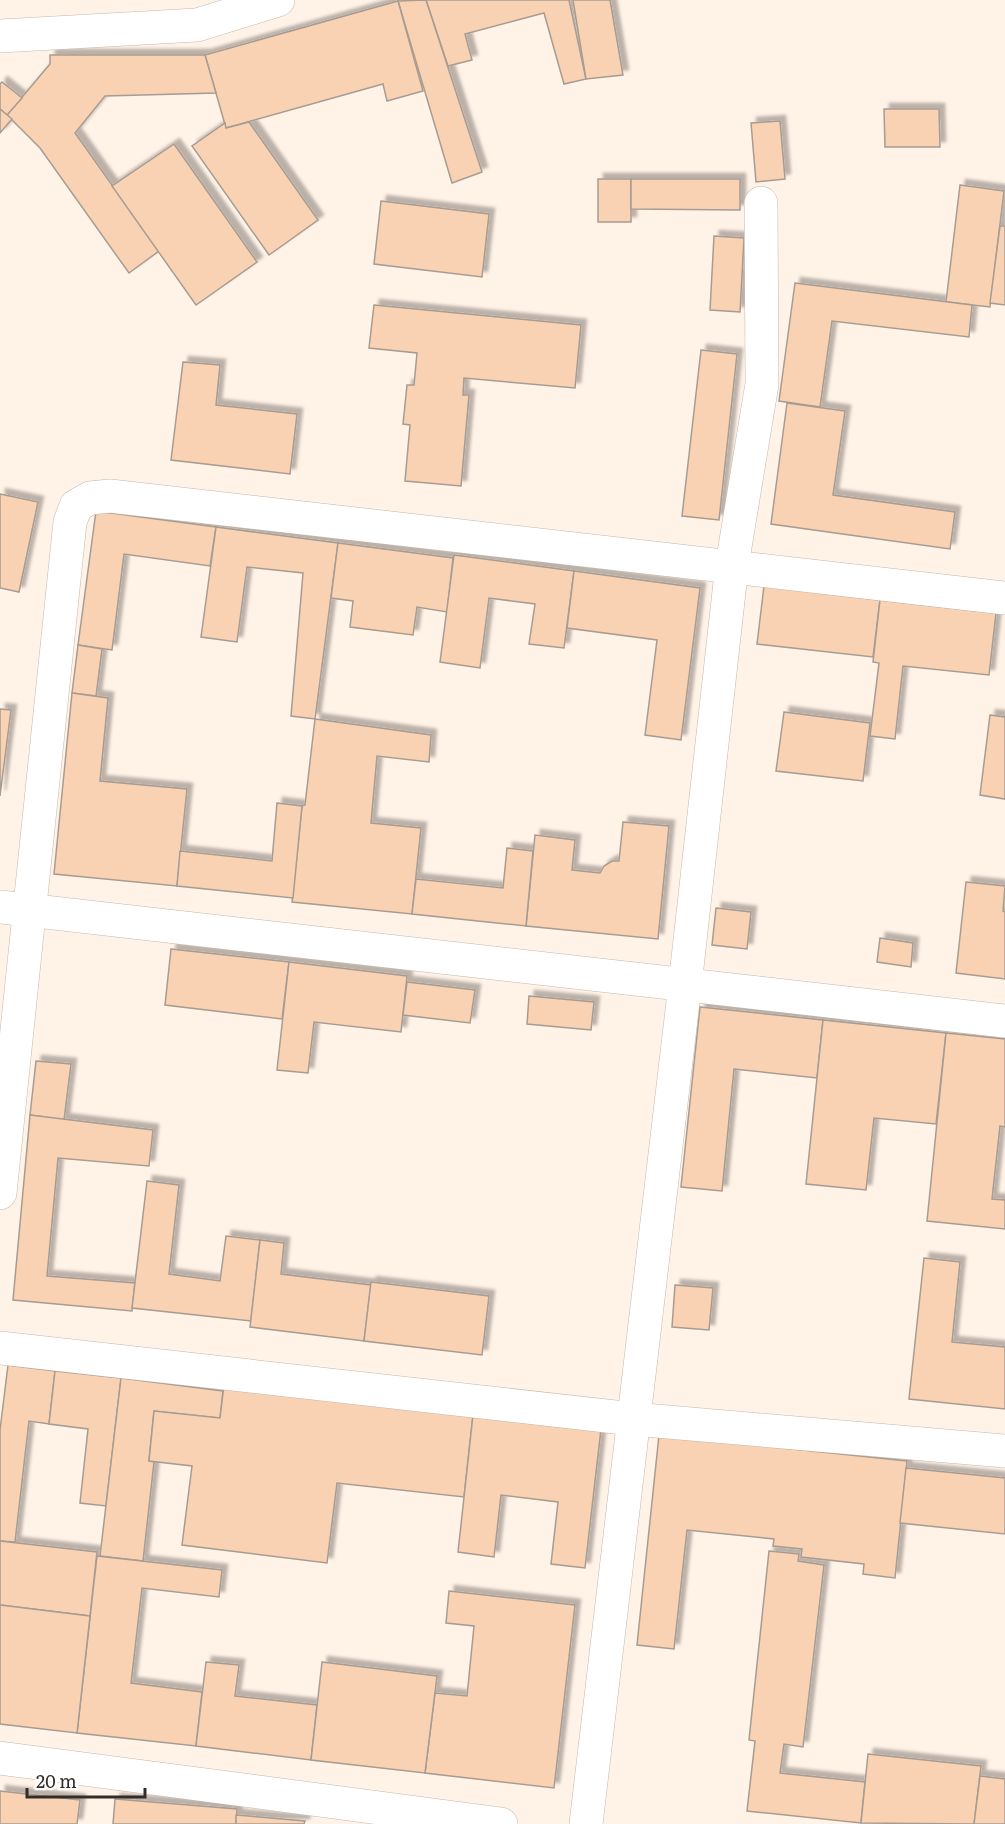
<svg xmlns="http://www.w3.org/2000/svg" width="1005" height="1824" font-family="Literata,serif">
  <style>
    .building { fill: #f9d2b3; stroke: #a89c92; stroke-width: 1.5; filter: url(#shadow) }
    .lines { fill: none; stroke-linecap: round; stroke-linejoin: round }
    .minor-casing { stroke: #c4b8ae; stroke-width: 34 }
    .minor { stroke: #fff; stroke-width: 33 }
  </style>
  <defs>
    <filter id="shadow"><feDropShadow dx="5.5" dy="-5.5" stdDeviation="1.5" flood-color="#0004"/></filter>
  </defs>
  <rect width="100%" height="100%" fill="#fff2e7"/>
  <g class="building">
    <path d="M426 0H569L586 79 564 84 544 13 465 34 472 60 448 66Z"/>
    <path d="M426 0 482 172 452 183 398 1Z"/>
    <path d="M573 0H610L623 75 586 79Z"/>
    <path d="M398 1 423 91 387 101 383 84 226 128 205 55Z"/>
    <path d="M50 55H205L216 93 105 96 75 133 159 251 129 273 40 148 7 115 50 64Z"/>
    <path d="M2 82 22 98 7 115 0 109V84Z"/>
    <path d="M0 109 12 119 0 133Z"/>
    <path d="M884 109H939L940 147H885Z"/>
    <path d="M780 121 785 179 756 182 751 123Z"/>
    <path d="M249 122 318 220 269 255 192 146 225 123 226 128Z"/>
    <path d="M174 144 257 262 196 305 112 186Z"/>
    <rect x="598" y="179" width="33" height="43"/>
    <path d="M631 179H740V210L631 209Z"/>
    <path d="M960 185 1004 191 990 307 946 302Z"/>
    <path d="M381 201 489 214 482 277 374 264Z"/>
    <path d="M1000 226H1005V305L990 303Z"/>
    <path d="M714 236 744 238 740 312 710 310Z"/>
    <path d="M795 283 972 305 969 337 832 321 820 407 779 401Z"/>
    <path d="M374 305 581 325 575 388 464 378 463 395H469L461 486 405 481 410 425 403 424 407 385H414L417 353 369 348Z"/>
    <path d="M701 350 737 354 719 520 682 516Z"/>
    <path d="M183 362 220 365 216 405 297 414 290 474 171 460Z"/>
    <path d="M787 403 845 411 833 495 955 512 950 549 771 524Z"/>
    <path d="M0 494 38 502 19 592 0 588Z"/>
    <path d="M96 511 216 527 210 566 124 554 112 650 78 645Z"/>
    <path d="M216 527 338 543 315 719 291 716 303 573 247 567 237 642 201 637Z"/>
    <path d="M338 543 453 558 447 612 417 607 413 635 350 627 353 601 331 598Z"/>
    <path d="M454 555 574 571 564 648 529 644 535 604 489 598 480 668 440 662Z"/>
    <path d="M574 571 700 588 681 740 645 735 657 640 567 628Z"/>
    <path d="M764 586 880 600 873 657 757 644Z"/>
    <path d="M880 600 996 613 989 675 903 666 895 739 870 736 879 663 873 662Z"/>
    <path d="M78 645 102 649 96 696 72 693Z"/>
    <path d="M72 693 108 698 100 781 187 789 177 886 54 874Z"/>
    <path d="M0 709 11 710 0 796Z"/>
    <path d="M784 712 870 723 863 781 776 771Z"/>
    <path d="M990 715 1005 717V799L980 795Z"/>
    <path d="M315 719 431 735 429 762 377 756 371 823 421 828 412 914 292 902 302 806 305 805Z"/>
    <path d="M277 803 302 806 293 898 177 886 180 851 272 861Z"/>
    <path d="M623 822 669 826 658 939 526 926 535 835 575 840 572 870 600 873 604 866 612 861H619Z"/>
    <path d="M507 848 533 851 526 926 412 914 416 879 503 888Z"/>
    <path d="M966 882 1005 886 1003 911 1005 912V979L956 973Z"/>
    <path d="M716 908 751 912 747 949 712 945Z"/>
    <path d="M880 938 913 943 911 967 877 962Z"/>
    <path d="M171 949 289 962 282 1019 165 1005Z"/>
    <path d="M289 962 407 976 401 1032 314 1022 308 1073 277 1070Z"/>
    <path d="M407 982 475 990 470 1023 403 1015Z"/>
    <path d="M529 996 594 1002 591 1030 527 1024Z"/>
    <path d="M700 1007 823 1020 817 1078 734 1069 722 1191 681 1187Z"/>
    <path d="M823 1020 946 1033 936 1124 874 1118 866 1190 806 1184Z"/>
    <path d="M946 1033 1005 1039V1127L1000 1126 992 1199 1005 1200V1229L927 1221Z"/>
    <path d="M36 1061 71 1064 64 1120 30 1115Z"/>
    <path d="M30 1115 153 1130 149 1166 58 1158 47 1276 135 1283 132 1311 13 1300Z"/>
    <path d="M147 1181 179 1185 169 1274 220 1281 226 1236 260 1240 251 1321 132 1308Z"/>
    <path d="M260 1240 284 1243 281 1274 371 1285 364 1341 250 1327Z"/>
    <path d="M924 1258 960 1262 952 1342 1005 1347V1409L909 1399Z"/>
    <path d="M371 1282 489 1296 482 1355 364 1341Z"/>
    <path d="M675 1285 713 1288 709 1330 672 1327Z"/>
    <path d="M8 1365 55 1371 49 1424 29 1421 15 1542 0 1541V1430Z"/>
    <path d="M55 1371 121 1378 106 1506 80 1503 88 1429 49 1424Z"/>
    <path d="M121 1378 223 1391 220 1418 154 1411 149 1461 154 1462 143 1561 100 1556Z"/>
    <path d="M224 1385 473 1415 464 1497 337 1483 327 1563 182 1545 192 1466 149 1461 154 1411 220 1418Z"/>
    <path d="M473 1415 601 1429 585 1568 551 1564 558 1502 501 1495 494 1557 458 1552Z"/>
    <path d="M659 1435 907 1461 895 1578 863 1574 864 1564 801 1557 802 1549 773 1546 774 1539 687 1530 674 1649 637 1645Z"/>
    <path d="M906 1468 1005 1478V1534L900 1523Z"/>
    <path d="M0 1541 97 1552 90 1616 0 1605Z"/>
    <path d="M769 1551 799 1554 798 1561 824 1565 803 1747 784 1744 780 1773 865 1782 861 1823 747 1811 755 1741 749 1740Z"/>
    <path d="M97 1556 222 1570 219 1597 142 1588 131 1683 202 1692 196 1746 77 1733Z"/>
    <path d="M449 1591 575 1605 554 1788 425 1773 435 1693 467 1696 474 1626 446 1623Z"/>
    <path d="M0 1605 90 1616 77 1733 0 1724Z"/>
    <path d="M206 1662 239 1665 235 1696 317 1705 311 1760 196 1746Z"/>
    <path d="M322 1662 437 1676 425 1773 311 1760Z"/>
    <path d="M868 1754 981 1766 974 1824 861 1823Z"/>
    <path d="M980 1776 1005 1779V1824H974Z"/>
    <path d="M0 1791 80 1800 77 1824H0Z"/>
    <path d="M115 1799 237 1809 236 1824H113Z"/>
    <path d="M236 1815 305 1821 304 1824H236Z"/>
  </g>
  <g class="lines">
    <defs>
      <g id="minor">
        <path d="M0 36 197 25 278 0"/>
        <path d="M0 907 1005 1021"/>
        <path d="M0 1193 70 522 76 506 90 498 110 496 1005 598"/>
        <path d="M0 1348 633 1419 1005 1451"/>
        <path d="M0 1758 501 1824"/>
        <path d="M586 1824 685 985 732 565 762 384 761 203"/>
      </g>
    </defs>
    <use href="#minor" class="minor-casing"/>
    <use href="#minor" class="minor"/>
  </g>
  <path d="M27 1788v9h118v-9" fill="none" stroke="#322d29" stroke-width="3"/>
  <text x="36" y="1788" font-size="18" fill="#322d29" stroke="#ffffff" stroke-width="4.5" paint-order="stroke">20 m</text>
</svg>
